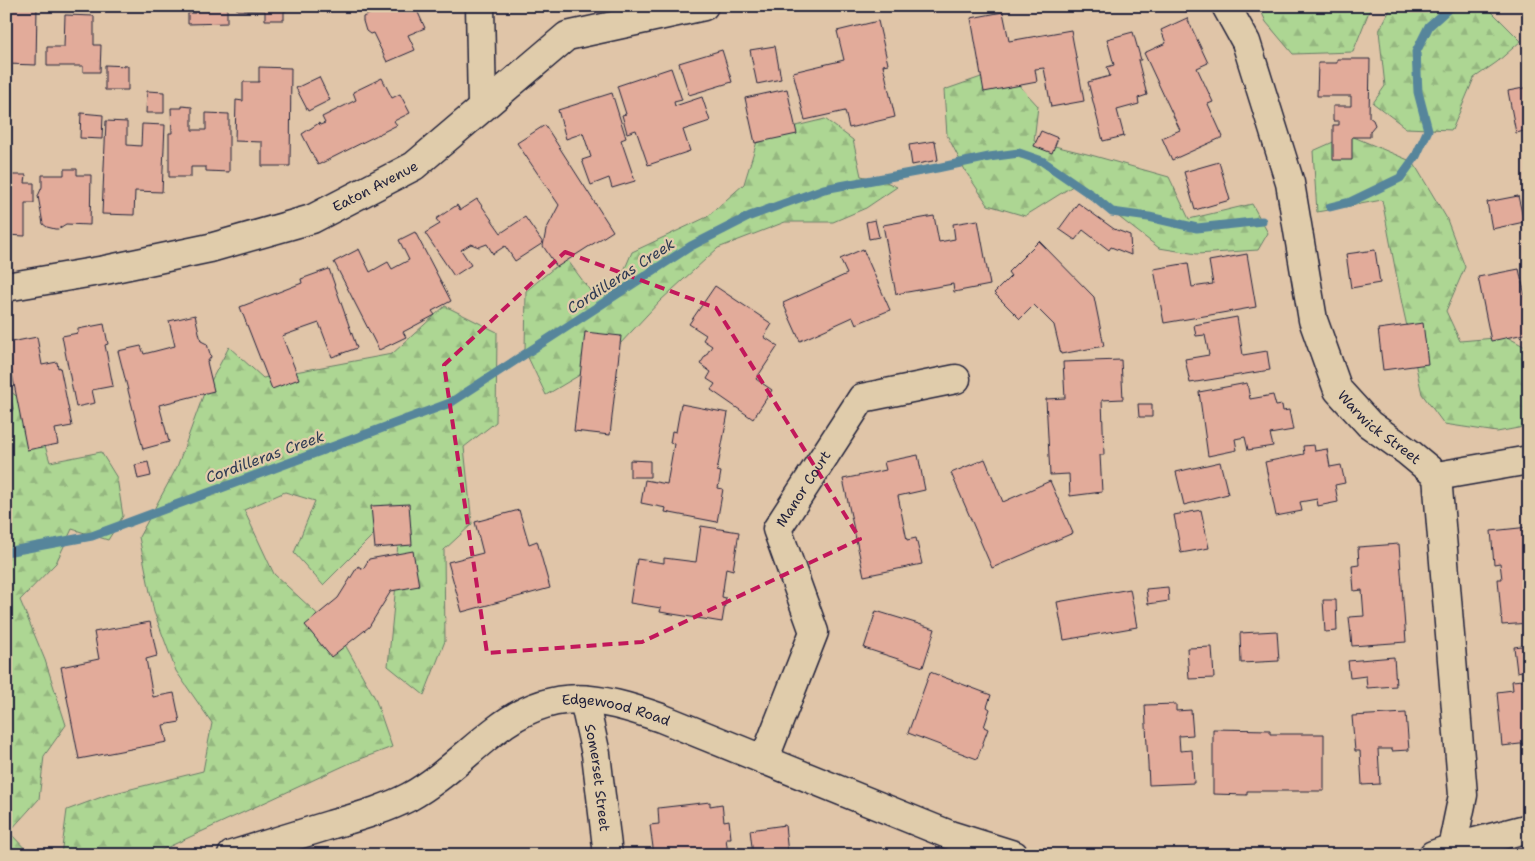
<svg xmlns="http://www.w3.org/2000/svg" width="1535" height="861" font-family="'Shantell Sans',sans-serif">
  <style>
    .forest { fill: url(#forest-firs); stroke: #687c67 }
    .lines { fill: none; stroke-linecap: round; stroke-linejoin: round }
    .stream { stroke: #57859b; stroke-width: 9 }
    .building { fill: #e2ab9a; stroke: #22223b }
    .minor-casing { stroke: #22223b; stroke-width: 31 }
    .minor { stroke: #e0ccab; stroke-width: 28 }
    .marked { fill: none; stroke: #c2185b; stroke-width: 4; stroke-dasharray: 10 6; stroke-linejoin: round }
    .labels { text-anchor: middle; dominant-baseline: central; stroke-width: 4.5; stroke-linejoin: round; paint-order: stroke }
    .street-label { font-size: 14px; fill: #22223b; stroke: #e0ccab }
    .water-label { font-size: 15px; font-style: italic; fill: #2f3b53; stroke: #e0ccab }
  </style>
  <defs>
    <pattern id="forest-firs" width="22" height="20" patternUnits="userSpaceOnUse" patternTransform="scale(1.25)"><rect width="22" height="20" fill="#add693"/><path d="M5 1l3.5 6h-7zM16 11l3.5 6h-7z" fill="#95b780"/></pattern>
  </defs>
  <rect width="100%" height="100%" fill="#e0c5a8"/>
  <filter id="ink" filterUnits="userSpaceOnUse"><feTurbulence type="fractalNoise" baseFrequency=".02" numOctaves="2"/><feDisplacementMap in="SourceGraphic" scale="10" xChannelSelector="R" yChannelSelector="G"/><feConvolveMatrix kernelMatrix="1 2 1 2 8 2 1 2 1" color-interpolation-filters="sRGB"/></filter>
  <g filter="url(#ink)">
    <g class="forest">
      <path d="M1259 6H1368L1370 9 1353 52 1293 54 1266 22Z"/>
      <path d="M1392 6H1486L1521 41 1497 62 1474 78 1452 130 1406 128 1373 103 1385 86 1379 31Z"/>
      <path d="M1004 69 1038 106 1034 141 1091 155 1169 177 1189 219 1252 204 1268 233 1258 250 1197 254 1159 248 1076 184 1025 216 988 205 966 172 947 135 944 90Z"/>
      <path d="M825 119 853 140 861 176 884 181 897 187 866 208 833 222H785L718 248 660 301 605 360 546 395 525 351 526 291 566 258 594 296 618 285 632 252 707 217 744 184 759 135Z"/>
      <path d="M1349 135 1413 162 1446 217 1465 267 1446 311 1460 341 1507 337 1529 349V426L1497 432 1444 424 1422 394 1402 304 1382 200 1317 212 1313 151Z"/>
      <path d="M445 306 497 332 496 422 464 447 472 524 444 550 445 641 424 695 388 666 396 584 399 509 323 585 294 553 315 501 285 492 244 510 274 574 339 634 375 698 392 747 350 763 151 855H61L67 810 107 795 203 771 212 723 176 671 154 612 139 537 177 467 203 396 229 347 263 378 392 354Z"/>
      <path d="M10 391 34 410 50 462 101 452 117 478 123 516 108 540 72 529 56 563 20 600 45 660 66 725 44 756 39 799 9 832 31 855H6V396Z"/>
    </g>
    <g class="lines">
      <g class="stream">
        <path d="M1330 207 1350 202 1400 178 1416 156 1428 130 1418 92 1416 52 1429 26 1448 9 1454 6"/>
        <path d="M6 552 92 536 450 403 691 246 750 216 824 189 937 168 989 157 1019 153 1042 161 1093 196 1112 212 1149 217 1197 228 1262 221"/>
      </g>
    </g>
    <g class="building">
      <path d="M11 6H37L36 65 7 64 6 10H11Z"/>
      <path d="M194 6H227V23L188 24V13H195Z"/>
      <path d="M237 6H286V11H284V20H265V11L237 10Z"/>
      <path d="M387 6H415L425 28 408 35 415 50 387 62 373 33 370 34 366 31 363 21V17Z"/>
      <path d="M1003 12 1009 41 1071 30 1084 101 1051 107 1044 68 1035 69 1037 82 984 92 971 18Z"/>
      <path d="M65 15 94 16V45H101L100 72H83V66H47V47H64Z"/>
      <path d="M1187 18 1208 63 1197 68 1213 102 1208 104 1223 137 1172 160 1162 138 1180 130 1144 53 1166 43 1161 30Z"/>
      <path d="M878 21 888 64 883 65 895 117 849 128 845 111 805 120 793 72 844 60 837 31Z"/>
      <path d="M1133 32 1141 60H1138L1147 95 1138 98 1139 104 1117 110 1124 136 1103 141 1088 82 1110 76 1107 67 1114 65 1107 39Z"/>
      <path d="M775 46 781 79 757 84 750 50Z"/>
      <path d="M722 50 732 82 689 95 679 63Z"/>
      <path d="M1337 59H1370L1369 117 1373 120 1375 125 1370 131V137H1352V160H1333V125H1339V121H1333V106H1351V96H1317L1318 63H1337Z"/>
      <path d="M105 65 128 66V90H105Z"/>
      <path d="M259 67 291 68 290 166H262V142L235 141 236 100 243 101V82H259Z"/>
      <path d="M671 68 682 100 674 102 675 106 702 97 710 121 683 130 690 151 648 165 636 130 627 133 622 115 626 114 617 86Z"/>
      <path d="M319 77 330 100 308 111 296 88Z"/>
      <path d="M382 78 392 98 400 94 410 113 394 121 397 125 318 165 302 134 319 123 320 125 325 123 322 117 356 100 353 92Z"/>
      <path d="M1529 87V130L1516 133 1508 91Z"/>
      <path d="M787 89 797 134 755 143 745 98Z"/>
      <path d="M147 91 164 92V113H146Z"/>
      <path d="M612 93 626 138 621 140 635 181 612 188 609 178 591 185 582 160 591 157 583 133 566 139 558 110Z"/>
      <path d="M182 106 192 107V130H206V113L229 114V172L206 171V167H191V177H169V133H172L171 108H182Z"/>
      <path d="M81 113 103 115 102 139 80 138Z"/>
      <path d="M106 121 127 122V145L141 146 142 124 165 125 162 192 135 191 134 215 102 214Z"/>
      <path d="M545 125 613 231 557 267 543 246 546 230 559 205 517 143Z"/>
      <path d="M1041 131 1058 138 1052 153 1034 146Z"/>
      <path d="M935 141 938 160 912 165 909 145Z"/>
      <path d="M1219 162 1230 200 1195 210 1184 172Z"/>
      <path d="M64 169H77V175H91L90 225 66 224 58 229H55L47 227 43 224 38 196 42 187V175H64Z"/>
      <path d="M6 175H26L25 183H34V203H25V236L6 235Z"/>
      <path d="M1518 196 1524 222 1492 229 1487 202Z"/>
      <path d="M477 199 501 233 525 217 543 243 515 261 505 246 493 254 487 244 479 247 471 244 461 250 471 265 454 276 425 233 440 224 436 219 457 205 460 210Z"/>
      <path d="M1078 203 1114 229 1130 235 1131 255 1111 247 1109 250 1083 230 1075 240 1059 229Z"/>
      <path d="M934 216 939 242 955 239 953 224 978 220 990 285 954 292 953 284 896 294 883 225Z"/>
      <path d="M875 220 879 237 869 239 866 222Z"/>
      <path d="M415 232 451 301 432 311 435 315 403 332 406 337 379 350 334 262 359 249 370 272 388 262 392 269 409 260 399 240Z"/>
      <path d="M1039 241 1094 297 1104 346 1061 354 1054 325 1034 305 1020 319 994 293 1011 276 1008 272Z"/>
      <path d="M863 249 890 310 856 324 853 317 800 341 783 303 847 274 840 259Z"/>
      <path d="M1375 250 1380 283 1351 288 1346 254Z"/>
      <path d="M1247 254 1256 307 1164 323 1154 269 1188 263 1192 287 1213 284 1209 261Z"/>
      <path d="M329 269 357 348 332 357 319 323 282 336 299 379 272 389 240 307 302 283 301 279Z"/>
      <path d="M1519 269 1529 314V333L1491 341 1478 277Z"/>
      <path d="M715 286 772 324 764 337 778 346 756 379 772 390 753 419 711 390 715 384 707 379 711 372 700 364 712 346 703 340 706 335 689 324Z"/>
      <path d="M195 315 201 341 207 344 211 357 207 362 214 391 159 405 169 442 143 449 118 351 141 346 144 354 175 346 169 321Z"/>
      <path d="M1237 317 1243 355 1267 351 1270 370 1190 383 1185 359 1209 355 1205 335 1196 336 1194 325Z"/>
      <path d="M1423 323 1428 364 1383 370 1378 329Z"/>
      <path d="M104 324 108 344 105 345 113 386 92 390 95 403 76 407 62 336 78 333V329Z"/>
      <path d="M585 332 621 336 610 435 574 431Z"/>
      <path d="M37 337 42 365 57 362 58 368 60 367 72 426 55 429 58 444 27 450 6 343Z"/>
      <path d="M1121 360 1123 399 1102 400 1104 455H1100L1102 492 1070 496 1069 474 1050 475 1046 399 1065 398 1063 362Z"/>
      <path d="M6 370 13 410 6 411Z"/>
      <path d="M1247 383 1250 399 1273 395 1276 406 1282 405 1283 411 1289 410 1293 430 1270 434 1273 446 1248 450 1245 437 1235 439 1237 450 1208 456 1199 392Z"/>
      <path d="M681 404 728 413 717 471 721 472 718 488 723 489 717 522 665 512 666 508 641 503 645 480 667 484 674 444 670 443 672 431 676 432Z"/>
      <path d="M1138 404H1152V417H1139Z"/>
      <path d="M1314 445 1315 451 1327 449 1330 467 1341 465 1345 483 1335 485 1338 502 1318 506 1317 499 1300 502 1302 511 1276 516 1265 462 1304 454 1303 446Z"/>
      <path d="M918 455 925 490 898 496 907 540 916 538 922 564 864 576 843 479 886 470 884 462Z"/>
      <path d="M985 459 1003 502 1050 481 1073 533 992 568 951 473Z"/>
      <path d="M630 460 650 461V477H630Z"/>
      <path d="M148 462 151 476 138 479 135 465Z"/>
      <path d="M1220 462 1228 494 1184 505 1176 472Z"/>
      <path d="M409 504 412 545 375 548 371 506Z"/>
      <path d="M519 510 529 544 537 541 550 588 462 612 448 562 483 553 475 522Z"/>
      <path d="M1201 510 1209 548 1181 553 1174 515Z"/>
      <path d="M701 526 739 532 733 570 726 568 722 597 726 598 722 622 660 612 661 608 630 603 637 559 664 563V558L696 562Z"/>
      <path d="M1529 527V623L1502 625 1498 579H1502L1500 563 1494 564 1491 531Z"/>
      <path d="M1399 544 1406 642 1352 646 1349 617 1364 616 1362 590 1354 591 1352 566 1359 565 1358 547Z"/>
      <path d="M413 551 419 586 391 591 369 627 331 657 305 625 338 598 358 566 363 569 369 559Z"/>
      <path d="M1168 587 1169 601 1148 604 1146 589Z"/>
      <path d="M1130 589 1137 627 1064 640 1057 602Z"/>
      <path d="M1323 600H1336L1337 631 1325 632Z"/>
      <path d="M876 611 935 629 923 667 864 648Z"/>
      <path d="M150 622 157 656 146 659 153 697 174 693 180 722 163 725 167 742 79 759 61 667 99 659 94 632Z"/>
      <path d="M1277 631 1279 661 1241 663 1240 633Z"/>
      <path d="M1529 645V743L1502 746 1497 692 1513 690 1512 681 1523 680 1522 671 1517 672 1514 647Z"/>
      <path d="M1212 647 1214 678 1189 679 1187 648Z"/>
      <path d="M1394 657 1396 686 1367 688 1366 676 1350 678 1348 661Z"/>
      <path d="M930 672 991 695 987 707 990 709 984 727 988 729 977 759 908 733Z"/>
      <path d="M1176 704V711L1191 710 1193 735 1179 736 1180 751 1192 750 1194 783 1149 785 1145 705Z"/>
      <path d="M1406 713 1409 750 1392 751V749H1378L1380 784 1362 785 1360 751H1355L1352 716Z"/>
      <path d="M1213 729 1270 730V734H1324V791H1247V795L1213 794Z"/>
      <path d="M710 802V806L722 804 724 821 729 820 731 838H726L728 855H654L650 825 659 824 658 808Z"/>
      <path d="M785 825 788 854 753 855 750 830Z"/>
    </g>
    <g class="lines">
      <defs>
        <g id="minor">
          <path d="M480 6 482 107"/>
          <path id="s1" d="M1226 6 1246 42 1290 183 1313 320 1338 390 1369 424 1408 452 1437 476 1463 795 1452 848 1453 855"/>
          <path id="s2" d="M6 287 105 270 210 248 312 219 414 166 567 36 704 6"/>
          <path d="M1437 476 1529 460"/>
          <path id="s3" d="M584 700 596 754 608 855"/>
          <path id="s4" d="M764 760 814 632 777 529 862 398 956 379"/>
          <path id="s5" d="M232 855C265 845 297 835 330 825 357 817 384 810 409 797 442 779 467 752 496 730 552 686 598 696 661 718L950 835 1014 855"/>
          <path d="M1433 855 1452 848 1529 828"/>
        </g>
      </defs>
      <use href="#minor" class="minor-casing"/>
      <use href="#minor" class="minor"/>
    </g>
  </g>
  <path class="marked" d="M565 252 716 308 860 539 642 642 487 653 444 365Z"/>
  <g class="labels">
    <g class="street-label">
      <text stroke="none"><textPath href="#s2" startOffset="385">Eaton Avenue</textPath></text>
      <text stroke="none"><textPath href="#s1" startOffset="458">Warwick Street</textPath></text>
      <text stroke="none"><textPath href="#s4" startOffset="295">Manor Court</textPath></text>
      <text stroke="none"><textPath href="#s5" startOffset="425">Edgewood Road</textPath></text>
      <text stroke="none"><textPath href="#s3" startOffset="79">Somerset Street</textPath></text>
    </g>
    <g class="water-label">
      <text transform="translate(621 276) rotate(-33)">Cordilleras Creek</text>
      <text transform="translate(265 457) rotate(-20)">Cordilleras Creek</text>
    </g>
  </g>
  <rect width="1535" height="861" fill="none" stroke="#e0ccab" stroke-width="25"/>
  <rect x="12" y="12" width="1510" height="836" fill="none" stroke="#22223b" stroke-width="2" filter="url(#ink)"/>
</svg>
